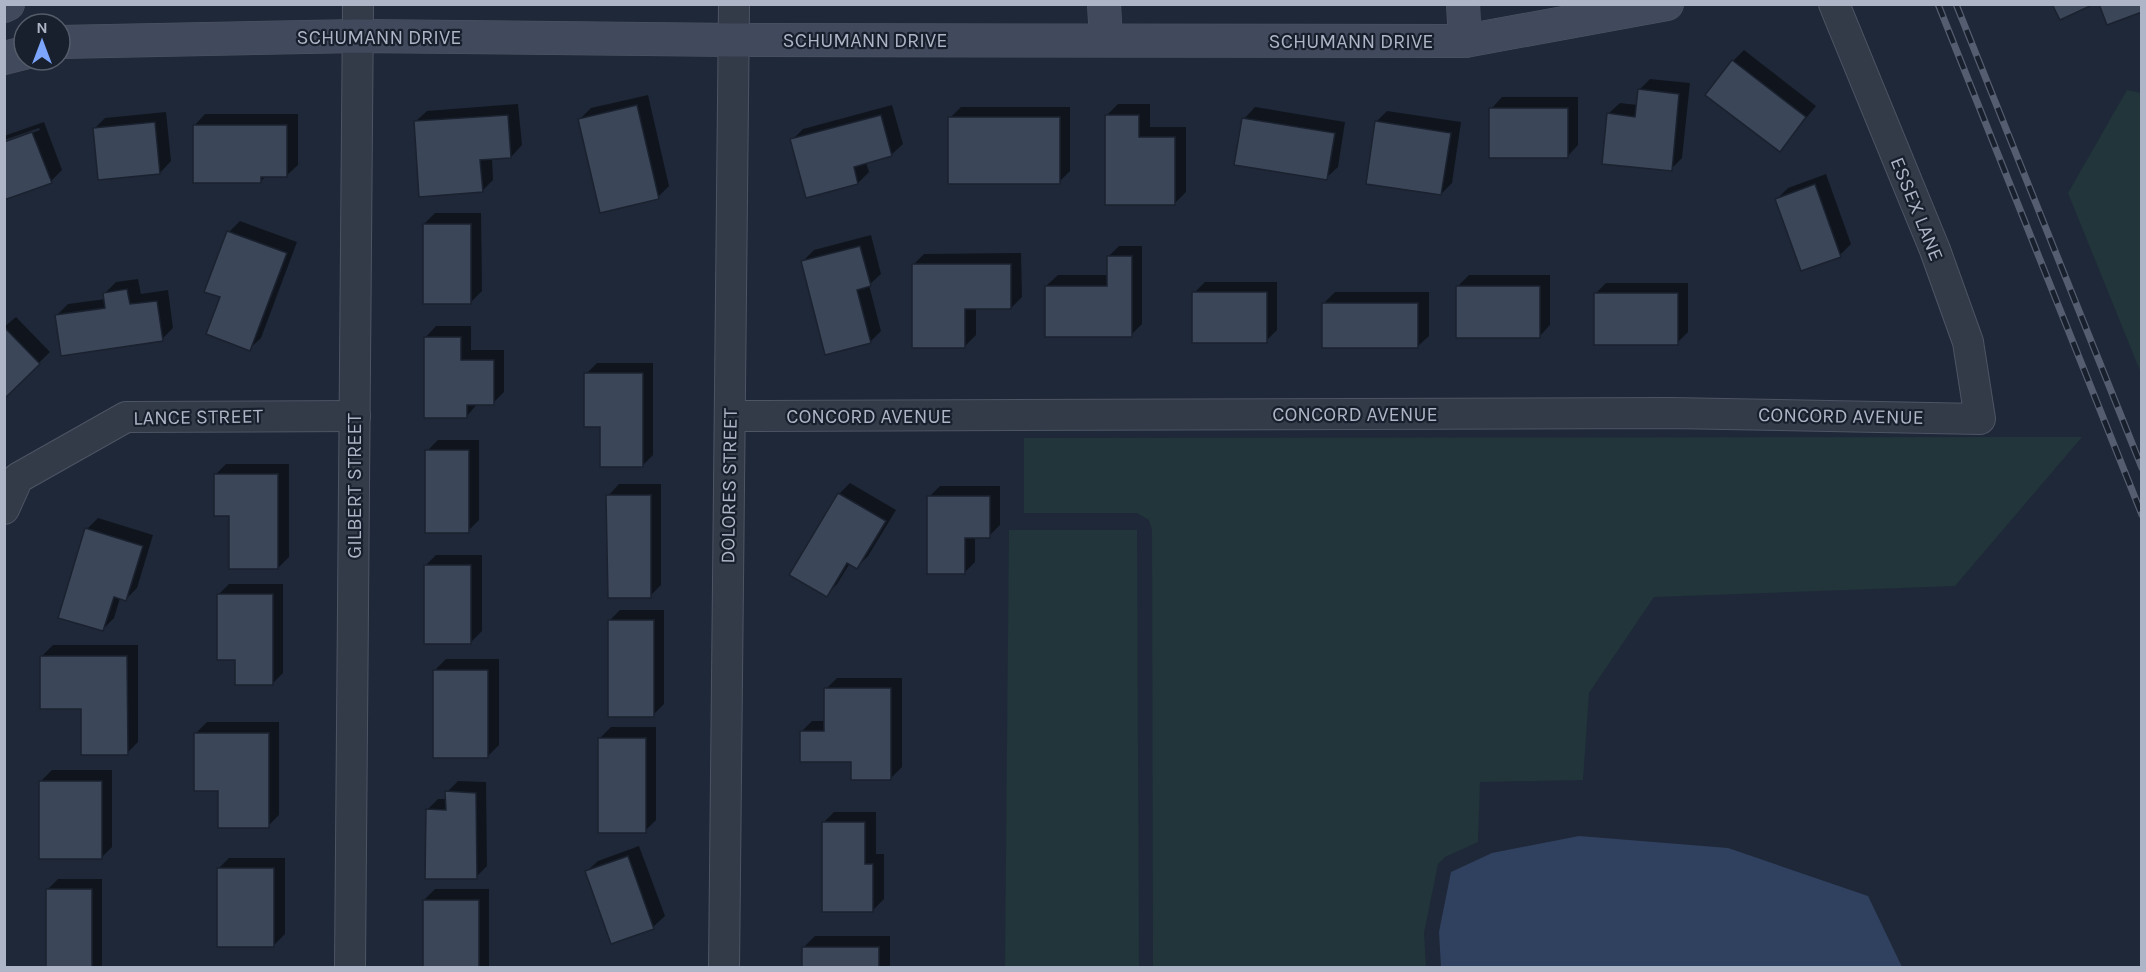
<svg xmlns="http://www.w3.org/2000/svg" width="2146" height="972" font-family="Karla,sans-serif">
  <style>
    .green { fill: #21353a }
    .water { fill: #30405f }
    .shadow { fill: #0007 }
    .building { fill: #3b4659; stroke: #1b222f; stroke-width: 1.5 }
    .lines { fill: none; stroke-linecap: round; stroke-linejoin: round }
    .street-casing { stroke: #4d5564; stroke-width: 32 }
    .secondary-casing { stroke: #4d5564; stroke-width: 34 }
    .street { stroke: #333b49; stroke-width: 30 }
    .secondary { stroke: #41495c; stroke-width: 33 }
    .rail-casing { stroke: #555e70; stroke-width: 7 }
    .rail { stroke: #19202d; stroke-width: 4.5; stroke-dasharray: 14; stroke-linecap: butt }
    .labels { text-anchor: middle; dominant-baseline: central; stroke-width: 4.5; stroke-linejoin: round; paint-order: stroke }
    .street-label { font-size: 20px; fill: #adb5c6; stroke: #19202d }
  </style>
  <rect width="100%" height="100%" fill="#1f2838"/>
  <g class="green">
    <path d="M2127 90 2141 93V373L2068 193Z"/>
    <path d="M2082 437 1955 586 1654 597 1589 693 1583 780 1480 782 1478 842 1445 857 1438 864 1424 933 1426 967H1153L1152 530 1149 520 1137 513H1024V438Z"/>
    <path d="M1009 530H1137L1139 967H1005Z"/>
  </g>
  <path class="water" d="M1579 836 1728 848 1868 896 1902 967H1441L1439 932 1451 872 1492 853Z"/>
  <g class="shadow">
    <path d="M1744 50 1816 106 1780 150 1733 61Z"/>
    <path d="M1650 79 1690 83 1682 158 1671 169 1608 114 1620 103 1638 105 1639 90Z"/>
    <path d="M648 95 669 186 658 197 580 119 591 108Z"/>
    <path d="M1502 97H1578V145L1567 157 1491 109Z"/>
    <path d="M518 104 522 145 511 157 492 158 493 180 482 191 415 122 427 111Z"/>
    <path d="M1118 104H1150V127H1186V192L1175 203 1107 115Z"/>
    <path d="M892 105 903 144 891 155 866 162 869 172 858 183 792 140 803 129Z"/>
    <path d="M961 107H1070V171L1059 182 950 118Z"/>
    <path d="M1255 107 1345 122 1338 167 1326 178 1244 119Z"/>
    <path d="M1387 111 1461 122 1452 183 1441 194 1376 122Z"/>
    <path d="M166 112 171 161 160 173 94 129 105 118Z"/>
    <path d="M205 114H298V165L286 176H266L261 181 194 126Z"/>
    <path d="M44 122 62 170 51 181 4 143 40 130 39 128 4 140V136Z"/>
    <path d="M1826 174 1851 244 1840 255 1777 199 1788 188Z"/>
    <path d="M435 213H481L482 291 471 302 424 224Z"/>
    <path d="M240 221 297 242 261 338 249 349 222 296 229 232Z"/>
    <path d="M871 235 881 274 869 285 881 331 870 342 803 261 814 250Z"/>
    <path d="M1119 246H1142V324L1131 335 1046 286 1058 275H1108V257Z"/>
    <path d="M1021 253 1022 297 1011 308H976V335L965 346 913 265 924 254Z"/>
    <path d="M1469 275H1550V325L1539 337 1458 286Z"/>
    <path d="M138 279 141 294 168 290 173 328 162 339 57 315 68 304 106 299 105 293 116 282Z"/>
    <path d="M1205 282H1277V330L1266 341 1194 293Z"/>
    <path d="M1606 283H1688V332L1677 343 1595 294Z"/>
    <path d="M1335 292H1429V336L1417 347 1324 303Z"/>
    <path d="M16 317 50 352 4 397V327Z"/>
    <path d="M436 326H471V350H504V392L493 403H478L467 416 425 338Z"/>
    <path d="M597 363H653V455L642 466 601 425 586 374Z"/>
    <path d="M438 440H479V520L468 531 427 451Z"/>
    <path d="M226 464H289V557L278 568 231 514 215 475Z"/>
    <path d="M850 483 896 510 868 556 857 567 850 563 837 584 826 595 839 494Z"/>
    <path d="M619 484H661V585L650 596 608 496Z"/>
    <path d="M940 486H1000V525L989 536H975V562L964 573 929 497Z"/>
    <path d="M98 518 153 535 137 588 126 599 120 598 114 618 103 629 87 529Z"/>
    <path d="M436 555H482V631L471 642 425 566Z"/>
    <path d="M229 584H283V673L272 684 236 658 218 595Z"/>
    <path d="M620 610H664V704L653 715 609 621Z"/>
    <path d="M53 645H138V742L127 753 82 708 42 656Z"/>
    <path d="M446 659H499V745L488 756 434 671Z"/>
    <path d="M837 678H902V767L891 778 801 732 812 721H826V689Z"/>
    <path d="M207 722H279V815L268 826 219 790 196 733Z"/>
    <path d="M611 727H656V820L645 831 600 738Z"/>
    <path d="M52 770H112V847L101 858 41 781Z"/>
    <path d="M458 781 486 782 487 866 476 877 427 810 438 799H447V792Z"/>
    <path d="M834 812H876V854H884V899L873 910 823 823Z"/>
    <path d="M639 846 665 916 653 927 612 942 586 872 598 861Z"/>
    <path d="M229 858H285V934L274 945 218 869Z"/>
    <path d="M58 879H102V968H47V890Z"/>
    <path d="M435 889H489V968H424V900Z"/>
    <path d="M815 936H890V967L804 968V947Z"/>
  </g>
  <g class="building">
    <path d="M2052 4H2089L2090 6 2060 20Z"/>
    <path d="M2099 4H2142V12L2107 25Z"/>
    <path d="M1732 60 1806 117 1780 152 1705 95Z"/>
    <path d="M1638 89 1679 94 1672 171 1602 164 1607 113 1635 117Z"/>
    <path d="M637 105 659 199 600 213 578 119Z"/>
    <rect x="1489" y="108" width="79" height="50"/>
    <path d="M508 115 511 158 480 160 483 192 419 197 414 121Z"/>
    <path d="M881 115 892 156 854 167 858 184 806 198 790 139Z"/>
    <path d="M1105 115H1139V137H1175V205H1105Z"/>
    <rect x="948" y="117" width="112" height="67"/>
    <path d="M1242 118 1335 133 1327 180 1234 165Z"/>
    <path d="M1375 121 1451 133 1441 195 1366 184Z"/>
    <path d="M155 122 160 174 98 180 93 128Z"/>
    <path d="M193 125H287V177H261V183H193Z"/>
    <path d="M32 132 52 183 4 200V142Z"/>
    <path d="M1815 184 1841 257 1801 271 1775 199Z"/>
    <rect x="423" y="224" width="48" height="80"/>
    <path d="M227 231 287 253 250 351 206 334 220 297 204 292Z"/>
    <path d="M860 246 871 286 857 290 871 343 825 355 801 261Z"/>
    <path d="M1107 256H1132V337H1045V286H1107Z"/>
    <path d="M912 264H1011V309H965V348H912Z"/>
    <rect x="1456" y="286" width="84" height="52"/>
    <path d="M127 289 130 304 157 301 163 341 61 356 55 315 105 308 103 293Z"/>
    <rect x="1192" y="292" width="75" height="51"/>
    <rect x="1594" y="293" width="84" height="52"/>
    <rect x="1322" y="303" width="96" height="45"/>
    <path d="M4 327 40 364 4 399Z"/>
    <path d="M424 337H461V360H494V405H467V418H424Z"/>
    <path d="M584 373H643V467H600V427H584Z"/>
    <rect x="425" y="450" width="44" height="83"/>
    <path d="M214 474H278V569H229V516H214Z"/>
    <path d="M838 493 886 521 857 569 847 563 827 597 789 575Z"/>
    <path d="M606 495H651V598H608Z"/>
    <path d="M927 496H990V538H965V574H927Z"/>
    <path d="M85 528 143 546 126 601 114 597 103 631 58 618Z"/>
    <rect x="424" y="565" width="47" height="79"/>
    <path d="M217 594H273V685H235V660H217Z"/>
    <rect x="608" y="620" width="46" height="97"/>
    <path d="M40 656H127L128 755H81V709H40Z"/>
    <rect x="433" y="670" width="55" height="88"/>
    <path d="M824 688H891V780H851V762H800V731H824Z"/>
    <path d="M194 733H269V828H218V791H194Z"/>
    <rect x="598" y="738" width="48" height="95"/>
    <rect x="39" y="781" width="63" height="78"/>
    <path d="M445 791 476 793 477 879H425L426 809 446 810Z"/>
    <path d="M822 822H865V864H873V912H822Z"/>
    <path d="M628 856 654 929 611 944 585 871Z"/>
    <rect x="217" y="868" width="57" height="79"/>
    <rect x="46" y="889" width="46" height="79"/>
    <rect x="423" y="900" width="56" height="68"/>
    <rect x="802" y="947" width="77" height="21"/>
  </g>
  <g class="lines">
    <defs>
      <g id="street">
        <path d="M730 416 1671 413 1980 419 1968 342 1935 250 1834 4"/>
        <path d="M4 509 18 478 126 417 355 416"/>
        <path d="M350 968 358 4"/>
        <path d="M724 968 734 4"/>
      </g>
      <g id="secondary">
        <path d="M1104 4 1106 40"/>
        <path d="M1463 4 1465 41"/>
        <path d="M4 6 8 4"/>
        <path d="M60 42 358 36 734 40 1465 41 1667 4"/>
        <path d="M4 58 24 53"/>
      </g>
    </defs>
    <use href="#street" class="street-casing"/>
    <use href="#secondary" class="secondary-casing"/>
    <use href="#street" class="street"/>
    <use href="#secondary" class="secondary"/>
    <defs>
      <g id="rail">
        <path d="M1938 4 2142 515"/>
        <path d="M1956 4 2142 468"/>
      </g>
    </defs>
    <use href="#rail" class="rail-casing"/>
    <use href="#rail" class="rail"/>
  </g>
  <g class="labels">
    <g class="street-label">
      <text x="379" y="37">SCHUMANN DRIVE</text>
      <text x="865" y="40">SCHUMANN DRIVE</text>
      <text x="1351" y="41">SCHUMANN DRIVE</text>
      <text transform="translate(1917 209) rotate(68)">ESSEX LANE</text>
      <text x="1355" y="414">CONCORD AVENUE</text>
      <text x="869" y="416">CONCORD AVENUE</text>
      <text transform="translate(1841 416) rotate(1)">CONCORD AVENUE</text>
      <text transform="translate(198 417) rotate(-1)">LANCE STREET</text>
      <text transform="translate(354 486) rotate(-90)">GILBERT STREET</text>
      <text transform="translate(729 486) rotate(-89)">DOLORES STREET</text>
    </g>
  </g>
  <rect width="2146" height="972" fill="none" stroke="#adb5c6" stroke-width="12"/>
  <g transform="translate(42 42)"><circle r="28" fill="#19202d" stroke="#545c6a" stroke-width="1.5"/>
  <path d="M0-4.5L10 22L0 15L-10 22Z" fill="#7ca5fc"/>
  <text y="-9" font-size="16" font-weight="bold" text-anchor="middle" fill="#adb5c6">N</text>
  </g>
</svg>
